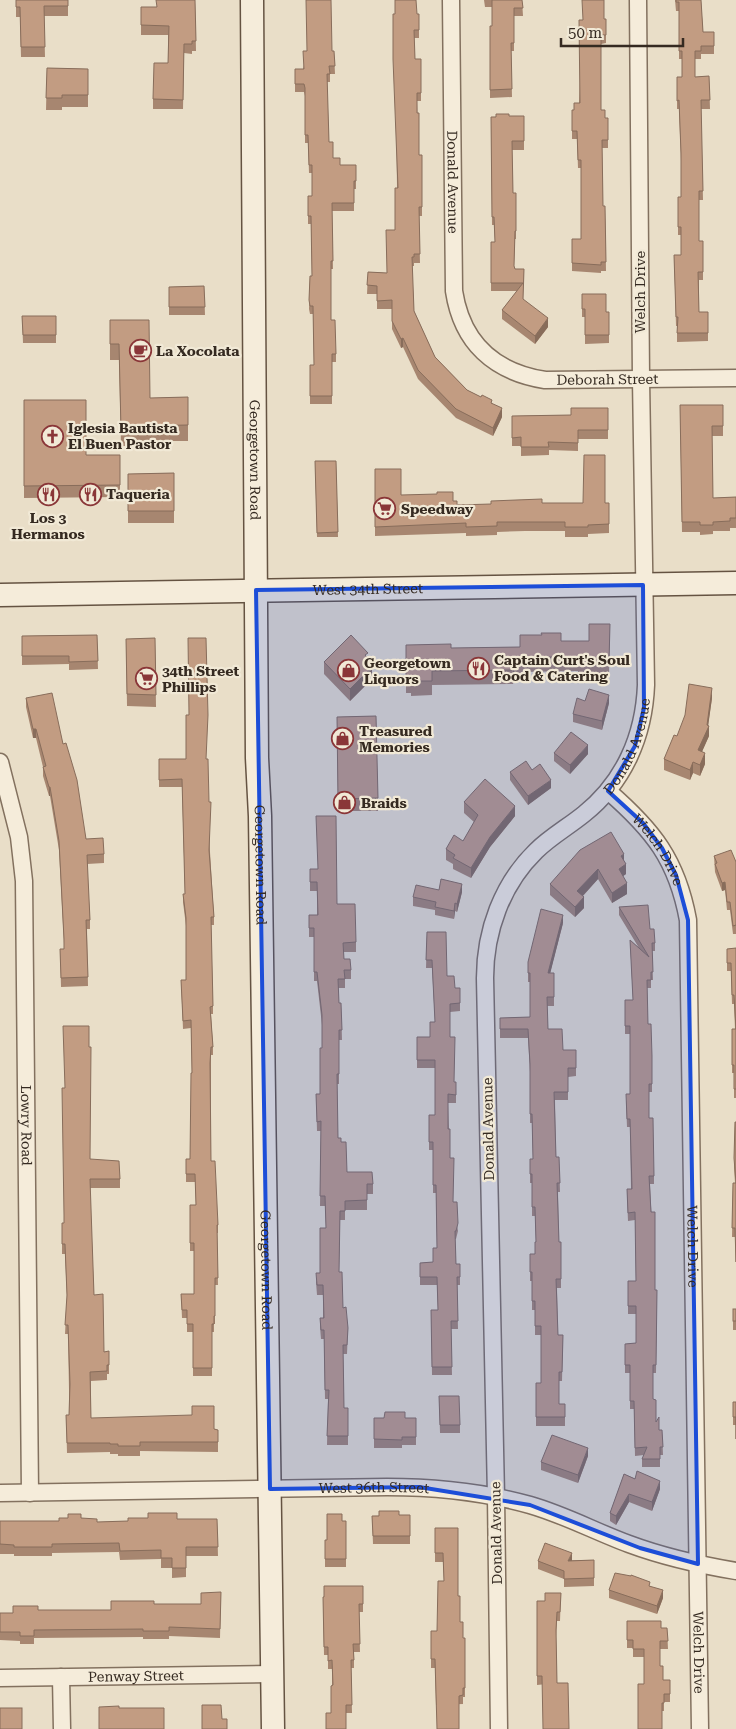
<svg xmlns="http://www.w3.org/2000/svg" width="736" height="1729" font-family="'Roboto Serif',serif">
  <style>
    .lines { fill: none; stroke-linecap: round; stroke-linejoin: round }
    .street-casing { stroke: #83715f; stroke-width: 19 }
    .secondary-casing { stroke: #655342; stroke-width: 25 }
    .street { stroke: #f5ecda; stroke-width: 16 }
    .secondary { stroke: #f5ecda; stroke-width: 22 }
    .wall { fill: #a78670 }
    .shaded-wall { fill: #886d5b }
    .building { fill: #c29c82; stroke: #886d5b }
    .marked { fill: #1d4ed8; fill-opacity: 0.2; stroke: #1d4ed8; stroke-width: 4; stroke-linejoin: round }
    .labels { text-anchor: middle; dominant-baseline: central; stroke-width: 4.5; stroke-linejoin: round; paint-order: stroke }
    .street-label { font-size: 14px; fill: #352a21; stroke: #f1e9d6 }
    .poi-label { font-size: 14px; font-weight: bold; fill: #352a21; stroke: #f1e9d6; text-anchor: start }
  </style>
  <rect width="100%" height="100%" fill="#e9dec8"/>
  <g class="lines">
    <defs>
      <g id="street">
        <path id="s1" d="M451 0 454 291C462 343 494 372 545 380L736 378"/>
        <path id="s2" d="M0 762 19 837 24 881 30 1493"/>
        <path id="s3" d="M608 791C653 830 677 860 688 920L700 1729"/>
        <path id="s4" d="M0 1493 387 1487C435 1487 484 1492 530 1505 565 1515 596 1532 629 1544 664 1557 700 1565 736 1571"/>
        <path d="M61 1677 62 1729"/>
        <path id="s5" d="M0 1678 272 1674"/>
        <path id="s6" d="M499 1729 496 1496 485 978C485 931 502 884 536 851 550 837 568 827 584 814 624 782 644 736 646 685L641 379 638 0"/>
      </g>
      <g id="secondary">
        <path id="s7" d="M252 0 257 758 260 816 273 1729"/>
        <path id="s8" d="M0 595 736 583"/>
      </g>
    </defs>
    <use href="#street" class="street-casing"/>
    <use href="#secondary" class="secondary-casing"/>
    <use href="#street" class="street"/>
    <use href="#secondary" class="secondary"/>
  </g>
  <g class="wall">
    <path d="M16 0 68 6V16H44L45 57H21L20 17H16Z"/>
    <path d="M195 0 196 51H192V54L184 53 183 109H153V99L168 63V35H141V7H156Z"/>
    <path d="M484 0H522L523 16H514V51H511L512 97 490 98V26H492V7H485Z"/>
    <path d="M675 0H701L703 32H714V54H701V59H695V77L709 76 710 109H701L703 200H699V241L703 258V280H699V312H708V341L677 342V326H676L674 255H681V235H678V219L681 197V161L679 109H677V77H682V59H679V11H676Z"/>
    <path d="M395 14H419V38H414L415 59H421V101H417L419 155 422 187V216H419L420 263H414V266H412L414 311 435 357 467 390 492 403 502 417 493 436 456 418 418 379 403 347 401 348 392 329V309H377V294H367L368 272 387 273 395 230 397 188Z"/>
    <path d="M606 19V43L601 44V110L605 118H608V148H602L603 206H605L606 271H601V273L572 271V239H581V168H578L577 139H572V110H574L579 103 583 20Z"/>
    <path d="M307 51H334L335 74H330V82H327L329 142 333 158 356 181V189H354V211H332L333 269H331V320L336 354V362H332V404H310V365H314L313 314H310L309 309 310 276H312L311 224H308V196H312V173H309L308 143H305V96L304 92H295V77L303 69Z"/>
    <path d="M47 68 88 69V107H62V110H46Z"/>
    <path d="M524 116V150H512L513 193H516V239H515L514 266 515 269H524L523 299 548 327 535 344 502 319V310L517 291H491V242H495L494 225H492L491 117Z"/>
    <path d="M204 286 205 315H169V287Z"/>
    <path d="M582 294 606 312H609V343L585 344V317H582Z"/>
    <path d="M22 316H56V343H23Z"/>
    <path d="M110 320 150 398 188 397V441H138V446H121L119 360H110Z"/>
    <path d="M24 400 86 455H120V497L24 498Z"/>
    <path d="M680 405H723V436H712L713 498 736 497V528H730V531H713V534L700 535V532H682Z"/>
    <path d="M608 408V439H578V451L549 450V455L521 456V446H512V416L571 415Z"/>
    <path d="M315 461H336L338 537H317Z"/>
    <path d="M375 469 401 495 453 501 457 505 609 503V533L588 534V537H565V531H525L497 532V535L466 536V533L375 536Z"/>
    <path d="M174 473V523H128V474Z"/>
    <path d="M610 624 609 675 578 676V671L521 672V677H514L513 684 432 685V695L411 696V693H406V645L451 648 520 647 561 641H589Z"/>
    <path d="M97 635 98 669 69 670V664L22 665V636Z"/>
    <path d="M155 638 156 707 127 706 126 639Z"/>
    <path d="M368 658 372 675 370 677V681L350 701 324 674V662Z"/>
    <path d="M26 698 63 744 86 839 104 854V863L87 864 90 920V929H87L88 986 61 987 60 949H64V944L59 850 50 796H49L43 776V767L36 738H33L26 707Z"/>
    <path d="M712 698 708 725 709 736 702 751 705 764 700 776 693 773 690 780 664 770V759L677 736Z"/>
    <path d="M585 701 609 703 602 730 573 722V714Z"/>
    <path d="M376 716 378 811H338L337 717Z"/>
    <path d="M554 753 588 754 570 774 554 761Z"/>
    <path d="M159 759H206L210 852 214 917V925H211L213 1006V1014H211L213 1047V1055H211V1161L218 1225V1233H217L218 1285H215V1324H214V1332H212V1376H193V1332H187V1318H182L181 1294H194V1251H190V1205H196L195 1182H186V1167L190 1159 192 1073 191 1028 183 1029 181 980H186V926L183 902V894H185L182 787H159Z"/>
    <path d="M532 770 551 788 528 805 510 780V772Z"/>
    <path d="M464 802 515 816 490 847 471 878 453 869V864L446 860V849L463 841 474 822 464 813Z"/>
    <path d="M714 856 736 862V934H733L730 910H727L725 890 722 891 715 872Z"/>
    <path d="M624 861 626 874 623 876 627 894 612 903 598 879 583 896 584 908 575 917 550 895V884Z"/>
    <path d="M310 869 337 904 356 942V952H343L344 959 351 970V979H345V988H338L339 1003H341L342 1040H339V1084H337L338 1138 341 1142 347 1172 373 1184V1194H367V1210H345V1220H340L339 1272 343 1308 348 1328 347 1354H343L344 1408H348V1445H327L328 1399H325L324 1339H321L320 1327V1318H323V1295H317L316 1282 320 1273 326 1228 325 1206H320L321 1131H317L316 1094H320L322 1048V1025L317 981H314V937H309V915H317V891H310Z"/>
    <path d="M439 890 462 892 457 912 455 911 454 919 435 915V910L413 906V897Z"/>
    <path d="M619 907 650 929 655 943V951H652L653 980H651V988H647L648 1024 652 1056V1092H649V1118L654 1176V1184H650L655 1290H657L656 1373H653V1399L656 1422 659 1430H662L663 1455H660V1467H642V1459L644 1455 635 1456 634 1409H630V1373H625V1344L636 1343V1314H628V1281H636L635 1220 628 1221 627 1197V1189H631L630 1127H627L626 1102 630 1094V1034H625V1000H633L630 940 639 948 619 915Z"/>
    <path d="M563 923 550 973H554V1006H547L548 1029 563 1050H576V1076L568 1077V1100H555L556 1157H559L560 1192H558L559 1242H561V1288H557L558 1335H563L562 1381H559V1404H565V1426H536V1383H541V1335H535V1310H532V1281H530V1254H535L536 1242 535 1216H532V1183H530V1159H533L532 1123H530V1072L528 1038H500V1018L530 1017V982H528V962Z"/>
    <path d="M427 932 447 976 455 988 460 1003V1011L450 1012V1037L454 1082H456V1103H448L450 1158 453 1202 458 1231 456 1239H455L456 1264 460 1277V1285H457L458 1329H451L452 1375H432L431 1310H438L437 1285H420V1263L433 1262 437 1248 436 1193H433V1150H429V1115H435V1068H417V1037H430L435 1022 432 968H426Z"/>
    <path d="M736 948V1098H734V1073H732V1029H735L734 1004H732L731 971H727V949Z"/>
    <path d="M735 1122H736L735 1237H732L733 1183H735L734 1167Z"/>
    <path d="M90 1159 120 1179V1188H90L94 1295 104 1352 109 1351V1374H107V1380L91 1381V1418L218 1430V1452L140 1451V1456H118V1454H110V1452L67 1453 66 1415H69V1390L68 1334H65L67 1298 65 1254H62V1223H64Z"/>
    <rect x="733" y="1309" width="3" height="21"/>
    <path d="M439 1396 460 1425V1433H440Z"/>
    <path d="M733 1402H736V1447V1425H733Z"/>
    <path d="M374 1418H416V1445H402V1448H374Z"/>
    <path d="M588 1456 578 1483 541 1470V1462Z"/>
    <path d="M624 1474 660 1489 652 1511 629 1502 616 1525 610 1521V1513Z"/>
    <path d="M399 1515H410V1544H373L372 1516Z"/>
    <path d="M81 1518 97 1522 217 1519 218 1556H186V1577L172 1578V1568H161V1559L120 1560 119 1552 52 1553V1556H14V1554H0V1521H59Z"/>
    <path d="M342 1521H346V1567H325V1540H327Z"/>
    <path d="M435 1528 458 1596 460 1622 463 1638H465V1697H463V1704L436 1705 435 1668H431V1631H437L444 1581 443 1562H435Z"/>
    <path d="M594 1560V1586L564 1587V1579L538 1569V1561Z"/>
    <path d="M363 1586V1612H359L360 1652H354V1668H351L352 1713H331L332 1685V1669H328V1655H324L323 1597Z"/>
    <path d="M650 1586 663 1598 657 1614 609 1598V1590Z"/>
    <path d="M221 1592 220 1638 169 1636V1639H143V1637L34 1638V1644H20V1641L0 1640V1613H13L38 1610H111L154 1604H201Z"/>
    <path d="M561 1593 560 1621H557L556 1637 557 1683 537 1685V1601H545Z"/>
    <path d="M627 1621 661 1628H667L668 1649H660V1666L663 1680H670V1702H664V1711H662L644 1684V1657H633V1648H627Z"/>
  </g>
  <g class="shaded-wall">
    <path d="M548 318V327L535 344V336Z"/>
    <path d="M403 338V347L401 348V339Z"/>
    <path d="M502 408V417L493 436V428Z"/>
    <path d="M372 663V675L370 677V681L350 701V689Z"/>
    <path d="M514 663V677L513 684V670Z"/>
    <path d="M712 688V698L708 727 709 726V736L698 761V750L707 725Z"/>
    <path d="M609 695V703L602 730V721Z"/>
    <rect x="33" y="729" width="3" height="9"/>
    <path d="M588 745V754L570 774V765Z"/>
    <path d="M705 753V764L700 776V765Z"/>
    <path d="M693 762V773L690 780V770Z"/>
    <path d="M551 780V788L528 805V796Z"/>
    <rect x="49" y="787" width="1" height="9"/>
    <path d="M515 806V816L490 847 471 878V868L490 837Z"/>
    <path d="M624 854V865L621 856Z"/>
    <path d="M626 864V874L619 879V869Z"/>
    <path d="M598 869V879L577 902V891Z"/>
    <path d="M725 882V890L722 891V883Z"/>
    <path d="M627 883V894L612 903V893Z"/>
    <path d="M462 884V892L457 912V904Z"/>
    <path d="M584 897V908L575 917V907Z"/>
    <path d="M455 903V911L454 919V911Z"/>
    <path d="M563 915V923L548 982V973Z"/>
    <path d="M588 1448V1456L578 1483V1475Z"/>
    <path d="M660 1481V1489L652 1511V1502Z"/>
    <path d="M629 1494V1502L616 1525V1516Z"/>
    <path d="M572 1553V1561H568Z"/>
    <path d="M663 1590V1598L657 1614V1606Z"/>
  </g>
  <g class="building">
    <path d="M16 0H68V6H44L45 47H21L20 7H16Z"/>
    <path d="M156 0H195L196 41H192V44H184L183 100 153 99 154 63H168L169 26 141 25V7H157Z"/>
    <path d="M306 0H331L332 51H334L335 66H329L330 74H327L329 142H333V158H340V165H356V181H354V203H332L333 261H331V320H335L336 354H332V396H310V365H314L313 306H310L309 300 310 276H312L311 216H308V196H312V165H309L308 135H305V88L304 84H295V69H304L303 51H307Z"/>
    <path d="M395 0H416L417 14H419V30H414L415 59H421V93H417V113H419V155H422V207H419L420 254H414V257H412L414 311 435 357 467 390 481 397 482 395 492 400 491 403 502 408 493 428 456 409 418 370 403 338 401 339 392 321V300L377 301V286L367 285 368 272 387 273 386 230H395V188H398L393 59V14H395Z"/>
    <path d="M492 0H522L523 8H514V43H511L512 89 490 90V26H492Z"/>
    <path d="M582 0H604V19H606V35H601V110H605V118H608V140H602L603 206H605L606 262H601V265L572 263V239H581V160H578L577 131H572V110H574V103H580L579 20H583Z"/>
    <path d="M676 0H701L703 32H714V46H701V51H695V77L709 76 710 100H701L703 191H699V241H703V272H698L699 312H708V333H677L678 317H676L674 255H681V227H678V197H681V153L679 100 677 101V77H682V51H679V2H676Z"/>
    <path d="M47 68 88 69V95H62V98H46Z"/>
    <path d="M496 114H509V116H524V141H512L513 193H516V231H515L514 266 515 269H524L523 299 548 318 535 336 502 310 523 283H491V242H495L494 217H492L491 117H496Z"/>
    <path d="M204 286 205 307H169V287Z"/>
    <path d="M582 294H606V312H609V335H585V309H582Z"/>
    <path d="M22 316H56V335H23Z"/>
    <path d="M110 320H149L150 398 188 397V425L138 426V430H121L119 344H110Z"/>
    <path d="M24 400H86V455H120V485L24 486Z"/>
    <path d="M680 405H723V426H712L713 498 736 497V518H730V521L713 522V525H700V522H682Z"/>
    <path d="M571 408H608V430H578V443L548 442 549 447H521V437L512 438V416L571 415Z"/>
    <path d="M584 455H605V503H609V524L588 525V527H565V522H497V526L466 527V523L375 527V469H401V495L437 494V492H453V501H457V505L491 504V501L542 499V503H583Z"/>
    <path d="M315 461H336L338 532 317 533Z"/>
    <path d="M174 473V511H128V474Z"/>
    <path d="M589 624H610L609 661 578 662V657H521V663H514L513 670 432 671V681H411V679H406V645L451 644V648L520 647V635H542L541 633H561V641H589Z"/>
    <path d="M97 635 98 661 69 662V656H22V636Z"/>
    <path d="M351 635 368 653 365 655 372 663 368 667 370 669 350 689 324 662Z"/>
    <path d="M155 638 156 695 127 694 126 639Z"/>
    <path d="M188 638H206L208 715 206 759H208L209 802H211L209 850 214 917H211L213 1006 210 1007 213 1047H211L210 1063 211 1161H215L218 1225H217L218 1278H215V1316H214V1324H212V1368H193V1324H187V1310H182L181 1294H194V1243H190V1205H196L195 1174H186V1159H190L191 1073H192L191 1020 183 1021 181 980H186V918L183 894H185L182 779 159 780V759H186V715H189Z"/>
    <path d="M689 684 712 688 707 725 709 726 698 750 705 753 700 765 693 762 690 770 664 759 674 735 677 736 685 715Z"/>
    <path d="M589 689 609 695 602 721 573 714 577 698 585 701Z"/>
    <path d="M52 693 63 744 66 743 77 780 86 839 103 838 104 854 87 855 90 920H86L88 977 61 978 60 949H64V939L59 841 50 787H49L43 767 46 766 36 729H33L26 698Z"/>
    <path d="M376 716 378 798 338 799 337 717Z"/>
    <path d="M571 732 588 745 570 765 554 753Z"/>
    <path d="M526 761 532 770 540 764 551 780 528 796 510 772Z"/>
    <path d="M485 779 515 806 490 837 471 868 453 858 455 855 446 849 454 835 463 841 478 815 464 802Z"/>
    <path d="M316 816H336L337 904H355L356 942 343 943 344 959H350L351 970H344L345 979H338L339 1003H341L342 1030H339V1074H337L338 1138H341V1142H346L347 1172H372L373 1184H367V1200L345 1201V1211H340L339 1272H342L343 1308 346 1307 348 1328 347 1345H343L344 1408H348V1436H327L329 1390H325L324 1330H321L320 1318H324L323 1285H317L316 1273H320V1228H326L325 1196H320L321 1121 317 1122 316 1094H320V1048H322V1015L317 972H314V928H309V915H318L317 882H310V869H318Z"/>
    <path d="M611 832 624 854 621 856 626 864 619 869 627 883 612 893 598 869 577 891 584 897 575 907 550 884 580 850Z"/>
    <path d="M731 850 736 862V925L733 926 730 902H727L725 882 722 883 715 864 717 863 714 856Z"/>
    <path d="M441 879 462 884 457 904 455 903 454 911 435 907 436 902 413 897 416 885 439 890Z"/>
    <path d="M648 905 650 929H654L655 943H652L653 972H651V980H647L648 1024H651L652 1056V1084H649V1118H653L654 1176H649L651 1212H655V1290H657L656 1365H653V1399L656 1400V1422L659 1417V1430H662L663 1447H660V1459H642L647 1447 635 1448 634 1401H630V1365H625V1344L636 1343V1306H628V1281H636L635 1212 628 1213 627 1189H632L630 1119H627L626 1094H630V1026H625V1000H633L630 940 649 957 619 907Z"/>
    <path d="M541 909 563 915 548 973H554V997H547L548 1029H562L563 1050H576V1068H568V1092H554L556 1157H559L560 1183H557L559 1242H561V1279H556L558 1335H563L562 1372H559V1404H565V1417H536V1383H541V1326H535V1301H532V1272H530V1254H535V1242H536L535 1207H532V1174H530V1159H533L532 1114H530V1064L528 1029H500V1018L530 1017V973H528V962Z"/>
    <path d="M427 932H446L447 976H454L455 988H460V1003L450 1004V1037H455L454 1082H456V1095L448 1094V1129H450V1158H454L453 1202H457L458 1223 456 1231H455L456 1264H460V1277H457L458 1321H451L452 1367H432L431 1310H438L437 1277H420V1263L433 1262V1248H437L436 1185H433V1142H429V1115H435V1060H417V1037H430V1022H435L432 960H426Z"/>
    <path d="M736 948V1089H734V1065H732V1029H736L734 995H732L731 963H727V949Z"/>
    <path d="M63 1026H89V1047H91L90 1159 119 1161 120 1179H90L94 1295 103 1294 104 1352 109 1351V1365H107V1371L90 1372 91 1418 192 1415V1406H214V1429L218 1430V1442H140V1446H118V1444H110V1443H67L66 1415H69L70 1384 68 1325H65L67 1295 65 1244H62V1223H64V1215L62 1088H65Z"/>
    <path d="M735 1122H736V1262L735 1228H732L733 1183H736L734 1158Z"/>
    <rect x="733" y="1309" width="3" height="12"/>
    <path d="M439 1396H459L460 1425H440Z"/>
    <path d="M733 1402H736V1439V1417H733Z"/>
    <path d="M385 1412H405V1418H416V1437H402V1440L374 1439V1418H384Z"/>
    <path d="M552 1435 588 1448 578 1475 541 1462Z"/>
    <path d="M637 1471 660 1481 652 1502 629 1494 616 1516 610 1513 624 1474 635 1479Z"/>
    <path d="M379 1511H399V1515H410V1536H373L372 1516H379Z"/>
    <path d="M148 1513H177V1519H217L218 1547H186V1568H172V1558H161V1550L120 1551 119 1543 52 1544V1547H14V1545L0 1544V1521H59V1518H68V1514H81V1518L97 1519V1522L128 1521V1518H148Z"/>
    <path d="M327 1514H342V1521H346V1559H325V1540H327Z"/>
    <path d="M435 1528H458V1596H460V1622H463V1638H465V1688H463V1695L459 1696V1729H437L435 1659H431V1631H437L438 1581H444L443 1553H435Z"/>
    <path d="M545 1543 572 1553 568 1561 594 1560V1578L564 1579V1571L538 1561Z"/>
    <path d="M615 1573 631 1576V1575L650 1582 649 1586 663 1590 657 1606 609 1590Z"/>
    <path d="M324 1586H363V1604H359L360 1644H353L354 1660H351L352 1705H346V1729H326V1713H331V1686L333 1685 332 1660 328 1661V1647H324L323 1597H324Z"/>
    <path d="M221 1592 220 1629 169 1627V1631H143V1629L34 1630V1636H20V1632H0V1613H13V1606H38V1610H111V1601H154V1604H201V1593Z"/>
    <path d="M545 1593H561L560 1612H557L556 1630 557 1683H568L569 1729H543L542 1676H537V1601H545Z"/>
    <path d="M627 1621H661V1628H667L668 1641H660V1666H663V1680H670V1694H664V1703H662V1729H638V1684H644V1649H633V1640H627Z"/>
    <path d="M202 1705H221L222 1719H227V1729H202Z"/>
    <path d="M119 1706V1708H164V1729H99V1707Z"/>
    <rect x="0" y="1708" width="22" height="21"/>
  </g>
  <path class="marked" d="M643 585 644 708 635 746 608 791 643 823 662 848 676 875 688 920 698 1564 640 1548 530 1505 419 1487 270 1489 256 590Z"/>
  <defs>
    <symbol id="cafe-ring" viewBox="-11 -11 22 22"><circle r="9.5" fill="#f1e9d6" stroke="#8a3638" stroke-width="1.5"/><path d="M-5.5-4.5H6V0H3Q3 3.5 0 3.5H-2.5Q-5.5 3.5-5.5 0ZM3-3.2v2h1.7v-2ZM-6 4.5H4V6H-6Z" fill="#8a3638"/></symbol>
    <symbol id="church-ring" viewBox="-11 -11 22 22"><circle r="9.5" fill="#f1e9d6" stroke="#8a3638" stroke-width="1.5"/><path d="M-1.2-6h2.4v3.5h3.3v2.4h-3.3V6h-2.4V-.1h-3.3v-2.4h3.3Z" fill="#8a3638"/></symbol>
    <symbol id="restaurant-ring" viewBox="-11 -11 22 22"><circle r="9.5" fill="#f1e9d6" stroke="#8a3638" stroke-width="1.5"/><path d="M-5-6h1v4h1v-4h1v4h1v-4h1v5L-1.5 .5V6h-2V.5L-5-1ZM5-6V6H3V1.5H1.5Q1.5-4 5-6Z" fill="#8a3638"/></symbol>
    <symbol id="supermarket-ring" viewBox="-11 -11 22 22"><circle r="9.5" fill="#f1e9d6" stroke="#8a3638" stroke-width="1.5"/><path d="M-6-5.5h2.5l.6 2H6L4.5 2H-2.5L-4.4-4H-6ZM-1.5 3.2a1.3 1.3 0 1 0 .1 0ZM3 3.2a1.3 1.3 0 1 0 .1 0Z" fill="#8a3638"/></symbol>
    <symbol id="shop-ring" viewBox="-11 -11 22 22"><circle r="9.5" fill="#f1e9d6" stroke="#8a3638" stroke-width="1.5"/><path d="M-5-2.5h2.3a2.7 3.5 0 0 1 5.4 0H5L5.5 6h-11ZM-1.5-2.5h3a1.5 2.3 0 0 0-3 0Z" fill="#8a3638"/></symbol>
  </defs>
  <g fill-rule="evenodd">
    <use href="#cafe-ring" x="128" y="338" width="25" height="25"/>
    <use href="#church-ring" x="40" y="424" width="25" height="25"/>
    <use href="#restaurant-ring" x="78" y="482" width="25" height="25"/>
    <use href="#restaurant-ring" x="36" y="482" width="25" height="25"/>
    <use href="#supermarket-ring" x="372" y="496" width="25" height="25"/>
    <use href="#restaurant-ring" x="466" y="656" width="25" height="25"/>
    <use href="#shop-ring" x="336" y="658" width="25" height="25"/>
    <use href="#supermarket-ring" x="134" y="666" width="25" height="25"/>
    <use href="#shop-ring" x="330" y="726" width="25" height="25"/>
    <use href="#shop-ring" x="332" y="790" width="25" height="25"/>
  </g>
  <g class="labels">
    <g class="street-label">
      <text stroke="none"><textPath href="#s1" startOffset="182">Donald Avenue</textPath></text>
      <text transform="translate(640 292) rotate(-90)">Welch Drive</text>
      <text stroke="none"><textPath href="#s1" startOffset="491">Deborah Street</textPath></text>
      <text stroke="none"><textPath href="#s7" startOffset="460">Georgetown Road</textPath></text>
      <text stroke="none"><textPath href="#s8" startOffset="368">West 34th Street</textPath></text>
      <text stroke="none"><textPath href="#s6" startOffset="1035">Donald Avenue</textPath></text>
      <text stroke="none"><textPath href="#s3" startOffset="78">Welch Drive</textPath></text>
      <text stroke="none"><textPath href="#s7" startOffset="865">Georgetown Road</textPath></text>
      <text stroke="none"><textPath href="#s2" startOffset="366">Lowry Road</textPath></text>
      <text transform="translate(488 1129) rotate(-91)">Donald Avenue</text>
      <text stroke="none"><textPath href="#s3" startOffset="482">Welch Drive</textPath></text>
      <text stroke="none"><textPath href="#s7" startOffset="1270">Georgetown Road</textPath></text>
      <text stroke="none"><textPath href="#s4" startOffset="374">West 36th Street</textPath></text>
      <text transform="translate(496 1533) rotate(-91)">Donald Avenue</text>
      <text stroke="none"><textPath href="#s3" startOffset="888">Welch Drive</textPath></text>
      <text stroke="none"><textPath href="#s5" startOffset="136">Penway Street</textPath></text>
    </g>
    <g class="poi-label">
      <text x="156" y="351">La Xocolata</text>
      <text x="68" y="428">Iglesia Bautista<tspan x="68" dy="16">El Buen Pastor</tspan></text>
      <text x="106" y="494">Taqueria</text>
      <text x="401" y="509">Speedway</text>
      <text x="48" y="518" text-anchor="middle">Los 3<tspan x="48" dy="16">Hermanos</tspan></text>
      <text x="494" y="660">Captain Curt's Soul<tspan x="494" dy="16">Food &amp; Catering</tspan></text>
      <text x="364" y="663">Georgetown<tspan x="364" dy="16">Liquors</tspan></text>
      <text x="162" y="671">34th Street<tspan x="162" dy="16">Phillips</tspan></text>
      <text x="359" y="731">Treasured<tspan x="359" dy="16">Memories</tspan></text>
      <text x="361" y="803">Braids</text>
    </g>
  </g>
  <path d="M561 38v8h122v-8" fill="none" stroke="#352a21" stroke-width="2.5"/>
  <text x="568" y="38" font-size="15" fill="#352a21" stroke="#f1e9d6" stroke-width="4" paint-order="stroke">50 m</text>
</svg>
